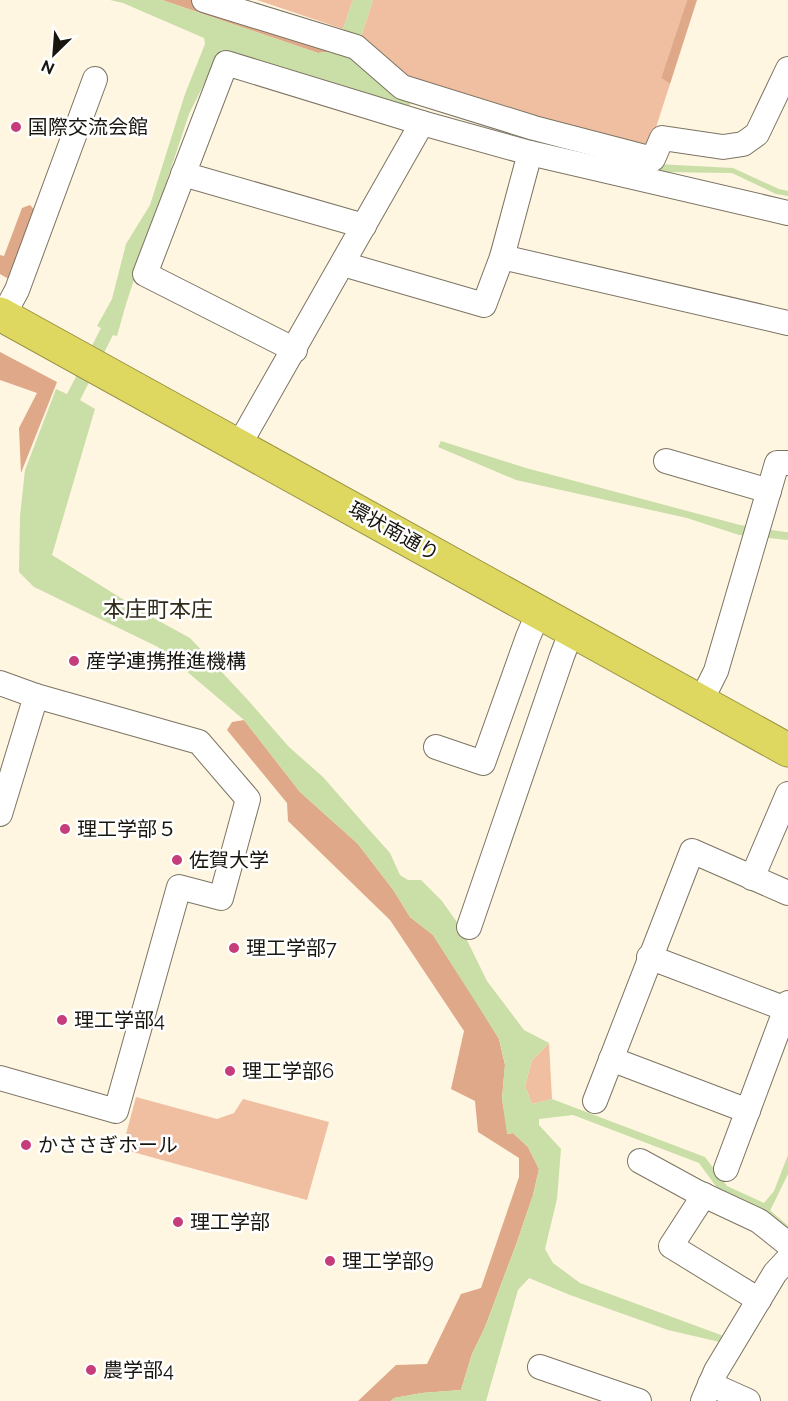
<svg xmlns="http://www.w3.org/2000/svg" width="788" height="1401" font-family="Raleway,'Noto Sans JP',sans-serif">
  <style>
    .green { fill: #f0bea1 }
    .forest { fill: #dea889 }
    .water { fill: #cadea7 }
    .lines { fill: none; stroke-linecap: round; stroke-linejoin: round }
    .stream { stroke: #cadea7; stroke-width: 6 }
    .minor-casing { stroke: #7c7463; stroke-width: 26 }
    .highway-casing { stroke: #9a9444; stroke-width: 35 }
    .minor { stroke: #fff; stroke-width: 24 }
    .highway { stroke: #dfd860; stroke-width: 33 }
    .poi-dot { fill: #c53d7a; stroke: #fff; stroke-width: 2 }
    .labels { text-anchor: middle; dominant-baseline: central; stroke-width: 5; stroke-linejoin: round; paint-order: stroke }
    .poi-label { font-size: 20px; fill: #19160f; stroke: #fff; text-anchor: start }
    .street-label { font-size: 20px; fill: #19160f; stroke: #fff }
    .quarter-label { font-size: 22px; fill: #312a1a; stroke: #fff }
  </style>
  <rect width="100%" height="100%" fill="#fff6e2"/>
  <g class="green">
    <path d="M257 0H353L343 29Z"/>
    <path d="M373 0H687L661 78 670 84 648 152 410 86 357 39 362 34Z"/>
    <path d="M549 1043 552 1099 532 1104 525 1086 532 1060Z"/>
    <path d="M136 1097 217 1119 234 1113 243 1099 329 1122 307 1200 122 1149Z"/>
  </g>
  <g class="forest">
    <path d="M162 0H191L340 50 318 53Z"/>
    <path d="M687 0H697L670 84 661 78Z"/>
    <path d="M30 205 36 211 12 281 0 274V255L4 256 22 208Z"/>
    <path d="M0 352 57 382 21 473 19 428 37 393 0 380Z"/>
    <path d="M244 720 300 792 358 844 394 891 410 917 433 935 477 1003 499 1039 505 1065 502 1099 508 1134 513 1133 528 1147 539 1169 533 1195 517 1242 485 1327 472 1354 461 1390 422 1393 394 1398 391 1401H358L396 1365 427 1364 461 1294 481 1288 519 1177V1158L478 1132 475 1101 451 1089 464 1031 390 920 288 821 287 803 227 730 232 722Z"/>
  </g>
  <g class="water">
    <path d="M110 0H162L318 53 340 50 346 32 343 29 353 0H373L362 34 356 36 403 92 657 164 733 168 779 189 788 191V196L776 194 732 173 658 172 411 103 408 107 221 50 189 114 126 304 117 336 113 335 80 400 95 409 52 555 148 615 190 638 247 699 289 747 323 777 365 825 390 853 400 875 408 880H421L442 901 461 928 487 981 524 1030 549 1043 532 1060 525 1086 532 1104 552 1099 705 1157 727 1186 764 1203 774 1191 788 1155V1174L768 1215 720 1192 699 1163 573 1115 539 1119V1125L561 1149 557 1199 545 1249 553 1263 580 1283 729 1338 724 1343 668 1330 570 1295 529 1278 518 1290 486 1401H391L394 1398 422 1393 461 1390 472 1354 485 1327 517 1242 533 1195 539 1169 528 1147 513 1133 507 1134 502 1099 505 1064 499 1039 433 935 410 917 394 891 358 844 300 792 244 720 158 647 34 587 19 572 20 516 25 470 56 389 67 394 101 328 97 326 112 299 126 244 150 205 185 94 205 44 204 38 123 3Z"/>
    <path d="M441 441 526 468 740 525 785 532H788V540L739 535 687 518 516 480 438 447Z"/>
  </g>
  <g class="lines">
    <path class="stream" d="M764 1209 786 1228"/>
    <defs>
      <g id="minor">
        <path d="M204 0 356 47 402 87 534 128 653 159 662 138 723 147 743 144 757 134 788 69"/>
        <path d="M183 174 364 226"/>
        <path d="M502 257 788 323"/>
        <path d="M343 264 484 305 502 257 530 153"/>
        <path d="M3 316 17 290 95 79"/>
        <path d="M295 350 145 274 226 63 422 123"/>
        <path d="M239 445 422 123 530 153 788 213"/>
        <path d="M666 461 769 491"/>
        <path d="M0 683 36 696 0 814"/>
        <path d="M701 701 716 671 777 463H788"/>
        <path d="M436 747 483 763 528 637 539 611"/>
        <path d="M752 878 788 794"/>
        <path d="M469 927 562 656 572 630"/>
        <path d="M649 957 786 1009"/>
        <path d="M611 1059 748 1111"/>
        <path d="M0 1078 116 1111 179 887 221 898 248 799 199 742 36 696"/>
        <path d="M595 1101 692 851 788 893"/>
        <path d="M640 1161 695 1191 759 1221 788 1244"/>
        <path d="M726 1169 788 1003"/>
        <path d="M704 1195 671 1246 759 1300"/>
        <path d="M540 1367 639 1401"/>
        <path d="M710 1384 748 1401"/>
        <path d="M703 1401 716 1371 775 1273 788 1259"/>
      </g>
      <path id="highway" d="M0 314 788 750"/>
    </defs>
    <use href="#minor" class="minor-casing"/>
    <use href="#highway" class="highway-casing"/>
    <use href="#minor" class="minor"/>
    <use href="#highway" class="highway"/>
  </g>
  <g class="poi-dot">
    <circle cx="16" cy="127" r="6"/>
    <circle cx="74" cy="661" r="6"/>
    <circle cx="65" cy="829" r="6"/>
    <circle cx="177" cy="860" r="6"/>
    <circle cx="234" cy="948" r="6"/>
    <circle cx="62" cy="1020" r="6"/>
    <circle cx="230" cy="1071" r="6"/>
    <circle cx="26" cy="1145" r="6"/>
    <circle cx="178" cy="1222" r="6"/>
    <circle cx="330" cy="1261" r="6"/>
    <circle cx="91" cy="1370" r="6"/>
  </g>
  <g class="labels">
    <g class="poi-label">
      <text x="28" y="127">国際交流会館</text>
      <text x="86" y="661">産学連携推進機構</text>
      <text x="77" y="829">理工学部５</text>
      <text x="189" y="860">佐賀大学</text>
      <text x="246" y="948">理工学部7</text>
      <text x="74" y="1020">理工学部4</text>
      <text x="242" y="1071">理工学部6</text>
      <text x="38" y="1145">かささぎホール</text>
      <text x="190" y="1222">理工学部</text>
      <text x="342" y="1261">理工学部9</text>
      <text x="103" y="1370">農学部4</text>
    </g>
    <g class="street-label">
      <text transform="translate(394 531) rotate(29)">環状南通り</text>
    </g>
    <g class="quarter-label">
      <text x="158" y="609">本庄町本庄</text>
    </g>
  </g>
  <g transform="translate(54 54) rotate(205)" stroke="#ffffff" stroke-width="4.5" paint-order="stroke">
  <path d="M0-4.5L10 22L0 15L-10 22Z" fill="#19160f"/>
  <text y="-9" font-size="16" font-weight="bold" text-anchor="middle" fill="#19160f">N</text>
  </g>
</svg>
